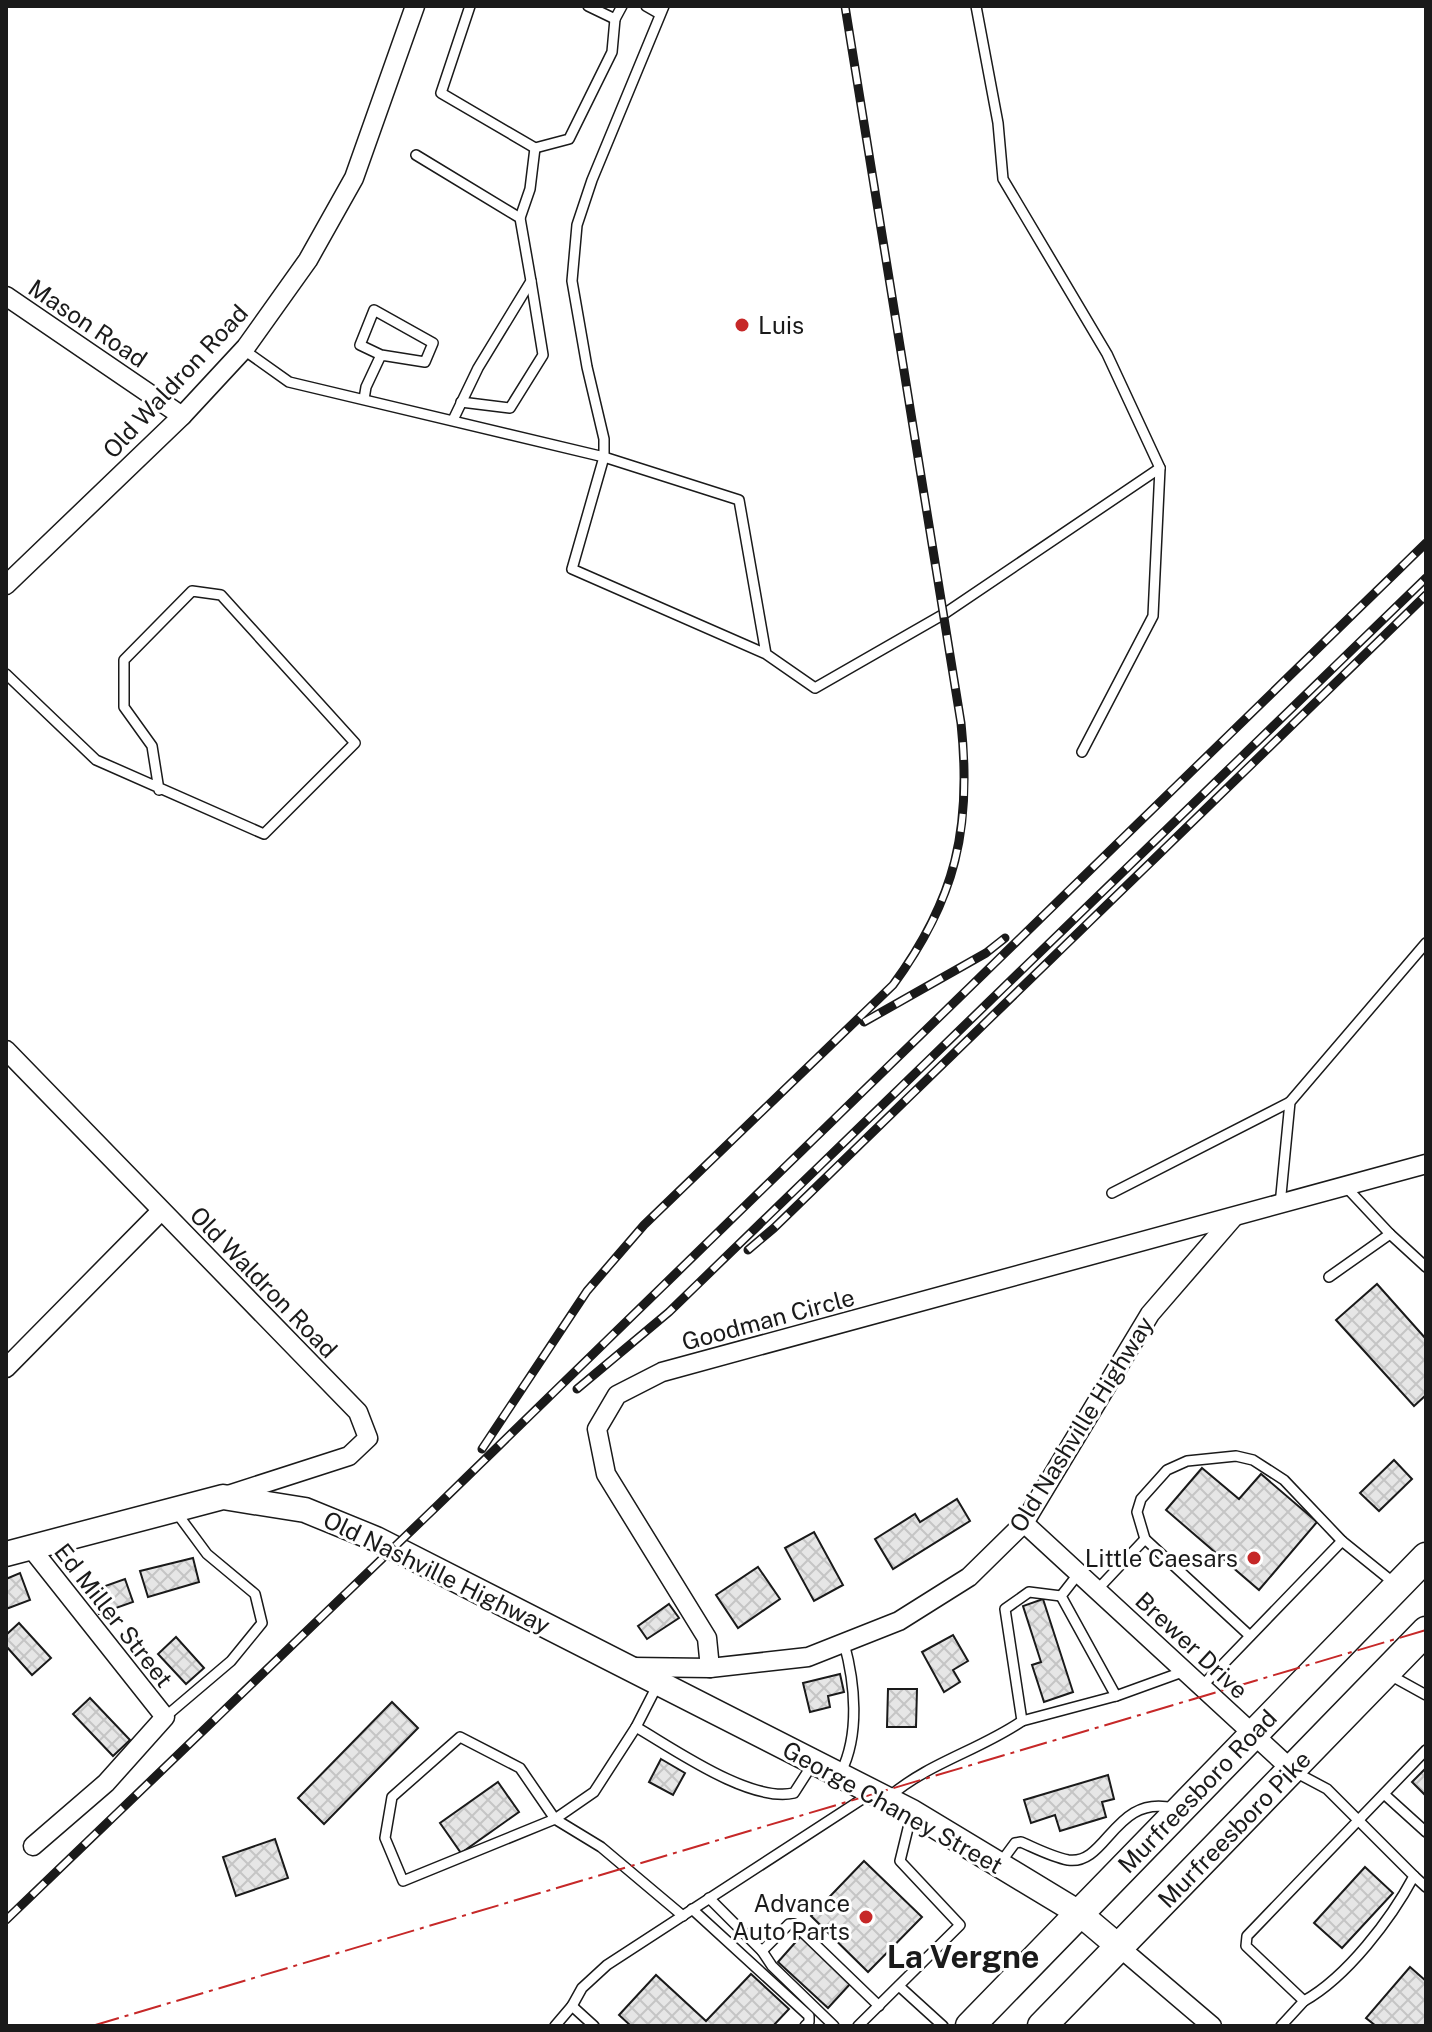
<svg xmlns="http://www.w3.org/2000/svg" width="1432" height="2032" font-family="'Public Sans',sans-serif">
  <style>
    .building { fill: url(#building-cross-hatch); stroke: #1a1a1a; stroke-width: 2 }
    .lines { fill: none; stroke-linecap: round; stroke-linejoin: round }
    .lane-casing { stroke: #1a1a1a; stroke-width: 12 }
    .street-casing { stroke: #1a1a1a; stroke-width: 21 }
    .secondary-casing { stroke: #1a1a1a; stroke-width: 27 }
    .primary-casing { stroke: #1a1a1a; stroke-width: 31 }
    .lane { stroke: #fff; stroke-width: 9 }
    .street { stroke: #fff; stroke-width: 18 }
    .secondary { stroke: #fff; stroke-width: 24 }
    .primary { stroke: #fff; stroke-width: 28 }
    .rail-casing { stroke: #1a1a1a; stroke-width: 9 }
    .rail { stroke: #fff; stroke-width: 6; stroke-dasharray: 18; stroke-linecap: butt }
    .power { stroke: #c62828; stroke-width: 2; stroke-dasharray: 28 6 4 6; stroke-linecap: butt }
    .poi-dot { fill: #c62828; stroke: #fff; stroke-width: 3 }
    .labels { text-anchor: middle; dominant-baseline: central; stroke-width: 6; stroke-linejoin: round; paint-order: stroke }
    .street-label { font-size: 24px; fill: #1a1a1a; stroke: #fff }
    .poi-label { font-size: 24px; fill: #1a1a1a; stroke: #fff; text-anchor: end }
    .district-label { font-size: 32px; font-weight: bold; fill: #1a1a1a; stroke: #fff }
  </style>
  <defs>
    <pattern id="building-cross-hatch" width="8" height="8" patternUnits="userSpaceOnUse" patternTransform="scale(2)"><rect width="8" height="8" fill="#e6e6e6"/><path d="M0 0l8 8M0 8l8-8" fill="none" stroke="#c5c5c5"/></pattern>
  </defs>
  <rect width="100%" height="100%" fill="#fff"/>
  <g class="building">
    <path d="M1377 1284 1426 1339V1395L1414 1406 1336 1320Z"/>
    <path d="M1394 1460 1412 1479 1379 1511 1360 1493Z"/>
    <path d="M1202 1468 1239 1499 1261 1474 1317 1522 1259 1590 1166 1510Z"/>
    <path d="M957 1499 970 1521 893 1569 875 1539 915 1514 920 1522Z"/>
    <path d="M814 1532 843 1585 814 1601 785 1548Z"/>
    <path d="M193 1558 199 1582 148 1597 140 1571Z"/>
    <path d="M758 1567 780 1599 738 1628 716 1595Z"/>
    <path d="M20 1573 30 1600 6 1609V1579Z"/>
    <path d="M125 1579 133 1602 99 1614 91 1591Z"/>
    <path d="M1043 1599 1073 1692 1044 1702 1032 1665 1041 1662 1023 1606Z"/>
    <path d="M669 1604 679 1618 647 1639 638 1626Z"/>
    <path d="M19 1623 51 1658 32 1675 6 1646V1635Z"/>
    <path d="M953 1635 968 1661 953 1670 960 1682 944 1692 922 1652Z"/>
    <path d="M176 1637 204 1668 186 1684 158 1654Z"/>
    <path d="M840 1674 844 1692 828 1696 830 1707 810 1712 803 1683Z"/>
    <path d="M888 1689H917L916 1727H887Z"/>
    <path d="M90 1698 130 1740 113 1756 73 1714Z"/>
    <path d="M392 1702 418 1728 324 1824 298 1798Z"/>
    <path d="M661 1759 685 1773 673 1795 649 1782Z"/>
    <path d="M1426 1768V1796L1412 1782Z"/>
    <path d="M1108 1775 1114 1799 1102 1802 1106 1817 1060 1831 1055 1815 1031 1823 1024 1800Z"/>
    <path d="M498 1782 519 1812 461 1853 440 1823Z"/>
    <path d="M275 1839 288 1878 236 1896 223 1857Z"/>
    <path d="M864 1861 922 1917 868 1972 811 1916Z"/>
    <path d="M1365 1867 1393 1893 1342 1948 1314 1923Z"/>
    <path d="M801 1936 851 1983 828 2008 778 1962Z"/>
    <path d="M1410 1967 1426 1981V2026H1376L1366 2018Z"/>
    <path d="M751 1974 789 2009 773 2026H631L619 2015 656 1975 706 2021Z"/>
  </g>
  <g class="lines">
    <defs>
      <g id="lane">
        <path d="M470 6 441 93 535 148 569 139 612 52 615 19"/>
        <path d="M588 6 615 19 622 6"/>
        <path d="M646 6 660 14"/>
        <path d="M976 6 998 123 1003 179 1107 354 1160 468 1153 616 1082 752"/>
        <path d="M416 155 520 218 531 281 478 368 453 420"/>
        <path d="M520 218 530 189 535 148"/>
        <path d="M244 350 289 382 604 457V439L587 367 572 281 577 225 592 180 664 6"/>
        <path d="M364 399 366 387 381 355 360 345 374 310 433 343 425 362 381 355"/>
        <path d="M461 402 510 408 543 355 531 281"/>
        <path d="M766 654 739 500 604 457 572 569 766 654 815 688 944 614 1160 468"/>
        <path d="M6 674 96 760 264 834 355 743 221 595 192 591 124 660V707L152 746 159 790"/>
        <path d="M1346 1187 1390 1234 1426 1267"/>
        <path d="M1112 1193 1290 1102"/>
        <path d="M1280 1205 1290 1102 1426 943"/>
        <path d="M1329 1277 1390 1234"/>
        <path d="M1145 1539 1137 1512 1141 1499 1167 1470 1187 1461 1236 1456 1253 1460 1284 1480 1342 1541"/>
        <path d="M1079 1573 1061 1596 1116 1696 1185 1671"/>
        <path d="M1097 1590 1145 1539 1250 1636"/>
        <path d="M1388 1674 1426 1695"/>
        <path d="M657 1686 636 1727 594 1792 555 1819 520 1768 460 1737 392 1797 385 1838 403 1881 555 1819 601 1847 683 1916"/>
        <path d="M1202 1686 1342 1541 1394 1583"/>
        <path d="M165 1717 231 1661 262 1623 255 1594 207 1554 176 1512"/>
        <path d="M1022 1721 1116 1696"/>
        <path d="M636 1727C674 1749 750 1803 794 1793L812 1765"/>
        <path d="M841 1772C860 1734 855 1683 844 1643"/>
        <path d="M1295 1772 1327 1789 1414 1876C1391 1919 1347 1977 1304 2001"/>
        <path d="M1384 1794 1426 1832"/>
        <path d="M889 1797C928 1763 980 1750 1022 1721L1005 1609 1029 1592 1061 1596"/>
        <path d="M1001 1862 1015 1843 1021 1842C1035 1848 1052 1857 1068 1860 1107 1866 1114 1794 1173 1808"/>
        <path d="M1414 1876 1426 1887"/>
        <path d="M709 1898 762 1951 789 1924H794L879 2006"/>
        <path d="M692 1909 809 2016V2022L805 2026"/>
        <path d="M762 1951 772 1966 834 2026"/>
        <path d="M899 1986 943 2026"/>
        <path d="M572 2006 582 1988 607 1965 870 1794"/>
        <path d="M555 2026 572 2006 594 2026"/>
        <path d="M858 2026 960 1925 900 1861 911 1816"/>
        <path d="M1281 2026 1304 2001 1246 1946 1247 1936 1426 1750"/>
      </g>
      <g id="street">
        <path d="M6 296 182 416"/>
        <path d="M6 585 182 416 246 347 308 260 354 178 415 6"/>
        <path d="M6 1050 358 1412 368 1438 349 1456 225 1496"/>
        <path d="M6 1368 161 1211"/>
        <path d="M1024 1523 1292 1770"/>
        <path d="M31 1548 165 1717 106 1783 33 1846"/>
        <path d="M632 1667 710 1668 808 1657 899 1621 969 1577 1024 1523 1150 1314 1233 1218"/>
        <path d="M710 1668 707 1638 606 1474 597 1429 617 1395 662 1372 1426 1164"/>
        <path d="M1118 1946 1212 2026"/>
      </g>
      <path id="secondary" d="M6 1554 223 1497 305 1510 376 1539 912 1812 1079 1913 1118 1946"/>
      <g id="primary">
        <path d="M970 2026 1426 1557"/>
        <path d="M1042 2026 1426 1631"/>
      </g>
    </defs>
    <use href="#lane" class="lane-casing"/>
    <use href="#street" class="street-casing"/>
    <use href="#secondary" class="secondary-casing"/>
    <use href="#primary" class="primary-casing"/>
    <use href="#lane" class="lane"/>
    <use href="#street" class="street"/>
    <use href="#secondary" class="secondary"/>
    <use href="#primary" class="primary"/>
    <defs>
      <g id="rail">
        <path d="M864 1022 986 953 1005 938"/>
        <path d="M748 1250 774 1228 1426 595"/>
        <path d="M577 1389 669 1312 1426 578"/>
        <path d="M482 1449 587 1291 644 1225 893 985C956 899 972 828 961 723L845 6"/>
        <path d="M6 1920 438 1505 1426 543"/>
      </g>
    </defs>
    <use href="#rail" class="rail-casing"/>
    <use href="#rail" class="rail"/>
    <path class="power" d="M92 2026 1426 1630"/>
  </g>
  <g class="poi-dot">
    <circle cx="742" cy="325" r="8"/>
    <circle cx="1254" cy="1558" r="8"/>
    <circle cx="866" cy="1917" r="8"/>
  </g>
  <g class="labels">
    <g class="street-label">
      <text transform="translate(88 323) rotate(34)">Mason Road</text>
      <text transform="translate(175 381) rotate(-47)">Old Waldron Road</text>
      <text transform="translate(264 1282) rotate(46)">Old Waldron Road</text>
      <text transform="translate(768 1319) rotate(-15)">Goodman Circle</text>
      <text transform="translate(1081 1424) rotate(-58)">Old Nashville Highway</text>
      <text transform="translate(437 1572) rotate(26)">Old Nashville Highway</text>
      <text transform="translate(114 1615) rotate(52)">Ed Miller Street</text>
      <text transform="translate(1192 1645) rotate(43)">Brewer Drive</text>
      <text transform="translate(1197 1791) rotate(-46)">Murfreesboro Road</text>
      <text transform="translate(893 1807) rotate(29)">George Chaney Street</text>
      <text transform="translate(1234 1829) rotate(-46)">Murfreesboro Pike</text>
    </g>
    <g class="poi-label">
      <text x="758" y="325" text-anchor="start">Luis</text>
      <text x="1238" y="1558">Little Caesars</text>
      <text x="850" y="1903">Advance<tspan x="850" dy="28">Auto Parts</tspan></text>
    </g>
    <g class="district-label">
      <text x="963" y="1956">La Vergne</text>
    </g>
  </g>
  <rect width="1432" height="2032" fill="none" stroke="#1a1a1a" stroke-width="16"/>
</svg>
